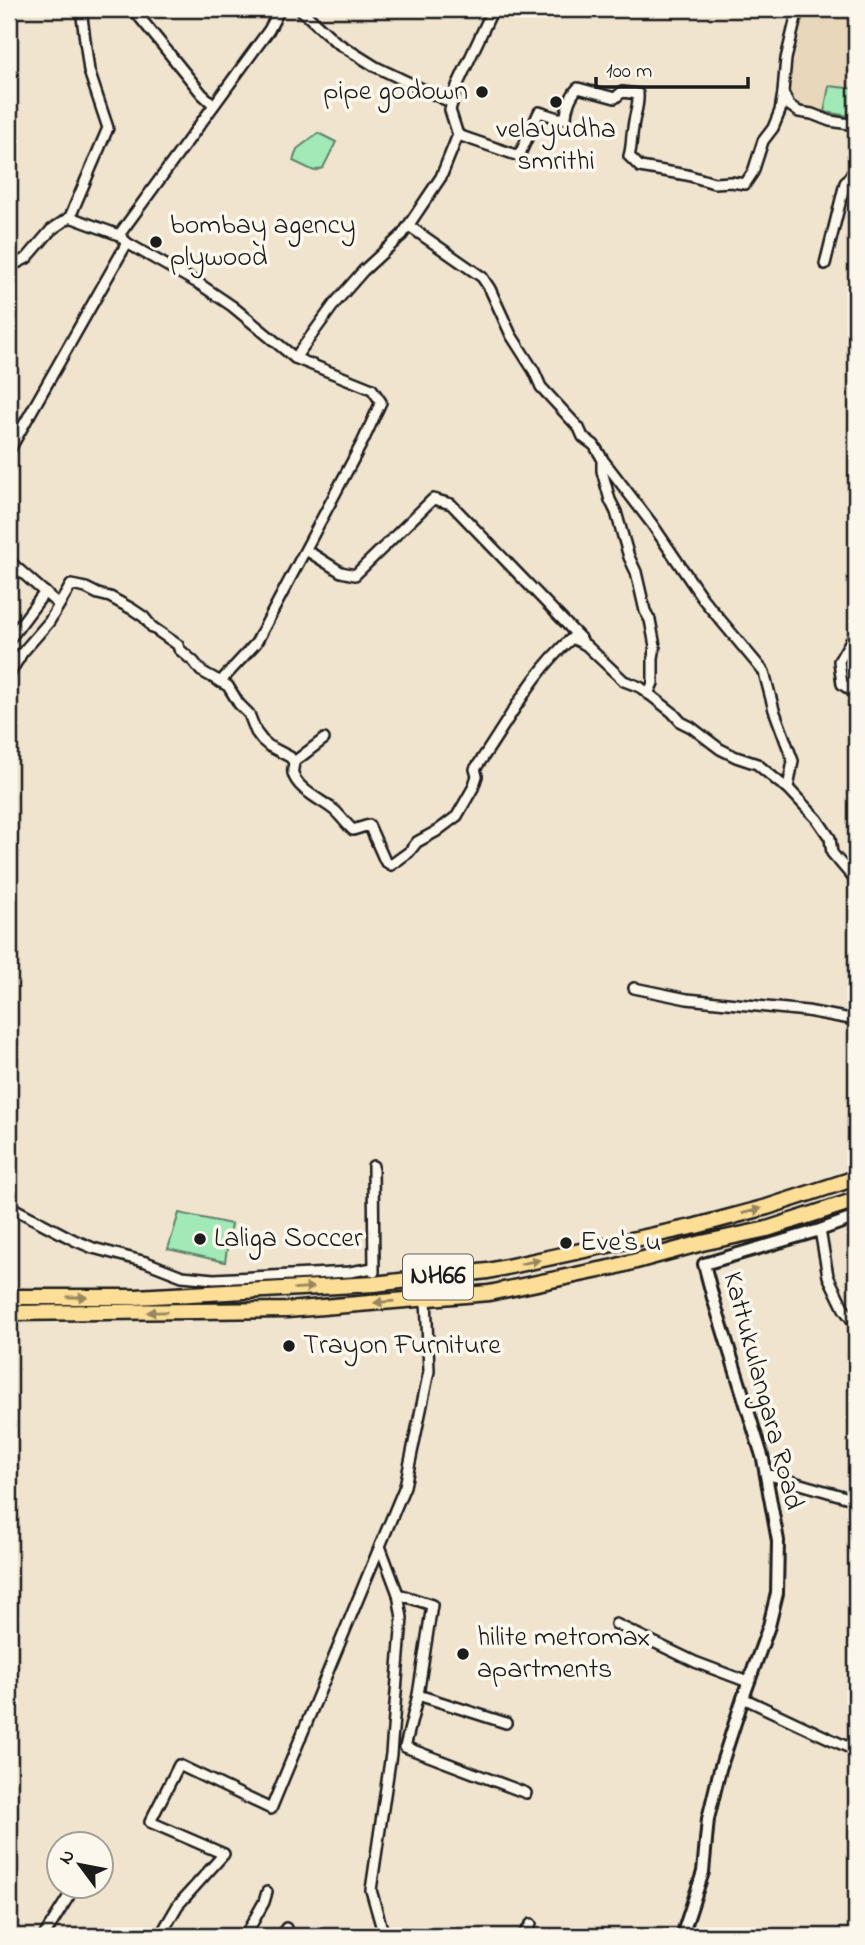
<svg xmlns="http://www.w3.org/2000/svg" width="865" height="1945" font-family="'Indie Flower',sans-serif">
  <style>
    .built { fill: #e9d7bb }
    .green { fill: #a1e9b6; stroke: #5e8269; stroke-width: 2 }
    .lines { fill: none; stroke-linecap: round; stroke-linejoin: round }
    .minor-casing { stroke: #1c1c1c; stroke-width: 14 }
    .tertiary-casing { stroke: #1c1c1c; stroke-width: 16 }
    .trunk-casing { stroke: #1c1c1c; stroke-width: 19 }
    .minor { stroke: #fbf7ec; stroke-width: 9 }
    .tertiary { stroke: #fbf7ec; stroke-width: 10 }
    .trunk { stroke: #fcde96; stroke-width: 14 }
    .oneway { fill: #97875f }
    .poi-dot { fill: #1c1c1c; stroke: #fbf7ec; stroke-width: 2.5 }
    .labels { text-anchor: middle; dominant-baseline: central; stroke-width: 7; stroke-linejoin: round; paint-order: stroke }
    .shield { fill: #fbf7ec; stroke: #5f5e5a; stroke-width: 2 }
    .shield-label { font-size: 26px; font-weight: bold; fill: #1c1c1c }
    .poi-label { font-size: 28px; fill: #1c1c1c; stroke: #fbf7ec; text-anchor: start }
    .street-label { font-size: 28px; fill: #1c1c1c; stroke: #fbf7ec }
  </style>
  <rect width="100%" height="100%" fill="#f0e4cf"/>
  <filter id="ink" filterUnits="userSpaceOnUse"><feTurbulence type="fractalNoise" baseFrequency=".0143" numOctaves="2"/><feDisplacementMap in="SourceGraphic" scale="14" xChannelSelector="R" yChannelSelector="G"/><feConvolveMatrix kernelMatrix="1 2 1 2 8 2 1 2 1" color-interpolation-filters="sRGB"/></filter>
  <g filter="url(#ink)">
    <path class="built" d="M805 9H856V122L829 117 793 101 791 96 792 69Z"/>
    <g class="green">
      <path d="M829 86 856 89V117L824 112Z"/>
      <path d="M318 133 336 142 323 168 314 171 293 161 297 149Z"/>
      <path d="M179 1213 231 1224 225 1262 168 1249Z"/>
    </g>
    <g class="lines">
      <defs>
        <g id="minor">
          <path d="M133 9 202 94 214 105"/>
          <path d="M300 9 336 42 376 67 452 103"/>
          <path d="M798 9 786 59 784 80 783 93 789 105 799 112 812 114 830 121 856 125"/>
          <path d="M458 135 519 156 539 112 558 118H566C566 108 571 95 578 88L615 98 622 92 638 94C639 106 634 116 633 128 631 138 632 147 629 156L640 167 687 175 714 183 731 182 745 184 753 172 763 141 773 128 780 111 783 93"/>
          <path d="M70 217 108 128 89 71 81 9"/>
          <path d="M409 226 482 277 490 289 511 335 534 371 541 387 579 428 583 437 594 445 602 458V471L610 500 616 512 629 557 636 572 645 611 650 620 655 646 653 658V683L648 694"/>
          <path d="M119 235 269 30 280 9"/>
          <path d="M825 264 845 183 850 176 856 171"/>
          <path d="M9 267 27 258 51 230 70 217 119 235 127 243 201 285 232 306 295 358 335 303 363 271 402 235 441 177 458 135 450 110 457 86 493 9"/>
          <path d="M9 451 127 243"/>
          <path d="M603 460 652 524 703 599 764 672 774 710 793 761 788 788"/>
          <path d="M306 550 341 572 355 575 433 499 451 504 582 640"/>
          <path d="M9 561 58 604"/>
          <path d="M856 632 839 661 842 684 856 694"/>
          <path d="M9 640 45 592"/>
          <path d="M9 652 19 659"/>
          <path d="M9 675 22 653 49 622 71 585 86 588 98 594 110 597 132 609 144 617 152 627 178 645 179 649 194 662 201 671 228 686 239 704 249 714 256 732 262 740 269 746 290 757 294 762C294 766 292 770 293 773 296 789 323 801 334 810 341 816 346 824 353 830L369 825 385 861 391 865 409 852 417 842 437 831 457 816 473 788 477 776 475 769C506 726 531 673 572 638L586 645 624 681 640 687 672 712 681 722 691 727 720 749 736 757 757 764 780 783 788 788 817 819 830 838 832 853 856 881"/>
          <path d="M220 682 256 643 363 441 381 402 372 389 295 358"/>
          <path d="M294 762 324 739"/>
          <path d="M634 988 687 999 807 1011 856 1020"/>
          <path d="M373 1166 374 1272"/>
          <path d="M9 1206 74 1240 93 1248 146 1262 182 1276 214 1279 350 1272 373 1268"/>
          <path d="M820 1230 828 1276 844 1309 856 1325"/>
          <path d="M766 1474 856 1500"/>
          <path d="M398 1594 432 1605 418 1695 405 1747 526 1793"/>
          <path d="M616 1624 695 1662 748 1682"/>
          <path d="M418 1695 506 1723"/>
          <path d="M743 1698 856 1751"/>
          <path d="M44 1936 72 1891"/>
          <path d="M160 1936 178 1905 224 1854 150 1822 179 1765 271 1809 380 1546"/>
          <path d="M245 1936 264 1902 267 1892"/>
          <path d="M284 1936 286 1928"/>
          <path d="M384 1936 371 1890 391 1754 402 1618 398 1594 380 1546 405 1486 429 1371 426 1298"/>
          <path d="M523 1936 531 1924"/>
        </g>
        <path id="tertiary" d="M682 1936 703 1872 708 1819 720 1769 743 1698 769 1626 777 1593 778 1541 763 1459 713 1298 704 1264 820 1230 856 1217"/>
        <g id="trunk">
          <path d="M9 1297H136L374 1284 488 1271 696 1226 767 1207 856 1178"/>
          <path d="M9 1313 287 1310 489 1293 614 1267 702 1243 767 1229 856 1200"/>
        </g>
      </defs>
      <use href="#minor" class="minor-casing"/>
      <use href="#tertiary" class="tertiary-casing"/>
      <use href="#trunk" class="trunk-casing"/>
      <use href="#minor" class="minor"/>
      <use href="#tertiary" class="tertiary"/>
      <use href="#trunk" class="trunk"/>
    </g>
    <defs><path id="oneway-solid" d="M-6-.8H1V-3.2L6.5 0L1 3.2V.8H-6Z" transform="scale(1.75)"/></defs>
    <g class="oneway">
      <use href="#oneway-solid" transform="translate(752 1211) rotate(-15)"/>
      <use href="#oneway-solid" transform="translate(530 1262) rotate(-12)"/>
      <use href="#oneway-solid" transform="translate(304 1288) rotate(-3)"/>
      <use href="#oneway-solid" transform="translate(77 1297)"/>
      <use href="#oneway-solid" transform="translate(384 1302) rotate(175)"/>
      <use href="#oneway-solid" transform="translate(157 1312) rotate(179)"/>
    </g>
  </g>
  <g class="poi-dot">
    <circle cx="482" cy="92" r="7"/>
    <circle cx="556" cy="102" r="7"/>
    <circle cx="156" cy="242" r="7"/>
    <circle cx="200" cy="1239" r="7"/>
    <circle cx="566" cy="1243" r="7"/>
    <circle cx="289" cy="1346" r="7"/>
    <circle cx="463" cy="1654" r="7"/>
  </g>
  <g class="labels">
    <rect class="shield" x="403" y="1254.5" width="70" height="45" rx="5"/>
    <g class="shield-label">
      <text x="438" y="1277">NH66</text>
    </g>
    <g class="poi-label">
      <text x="468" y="92" text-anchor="end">pipe godown</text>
      <text x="556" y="130" text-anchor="middle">velayudha<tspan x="556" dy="32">smrithi</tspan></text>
      <text x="170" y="226">bombay agency<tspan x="170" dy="32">plywood</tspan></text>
      <text x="214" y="1239">Laliga Soccer</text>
      <text x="580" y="1243">Eve's u</text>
      <text x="303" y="1346">Trayon Furniture</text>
      <text x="477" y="1638">hilite metromax<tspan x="477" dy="32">apartments</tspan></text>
    </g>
    <g class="street-label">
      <text transform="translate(762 1391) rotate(75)">Kattukulangara Road</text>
    </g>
  </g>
  <rect width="865" height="1945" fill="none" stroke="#fbf7ec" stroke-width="35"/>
  <rect x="18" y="18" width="830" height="1910" fill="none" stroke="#1c1c1c" stroke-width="2.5" filter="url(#ink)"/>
  <g transform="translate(80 1865) rotate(302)"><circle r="33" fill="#fbf7ec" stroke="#a29f99" stroke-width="2"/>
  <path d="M0-5L12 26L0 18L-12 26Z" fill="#1c1c1c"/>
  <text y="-10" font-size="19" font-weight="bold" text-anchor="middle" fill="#1c1c1c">N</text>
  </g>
  <path d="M596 77v10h152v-10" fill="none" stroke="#1c1c1c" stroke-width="3.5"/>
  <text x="606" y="77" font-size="21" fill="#1c1c1c" stroke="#fbf7ec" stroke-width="5" paint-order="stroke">100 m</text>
</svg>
